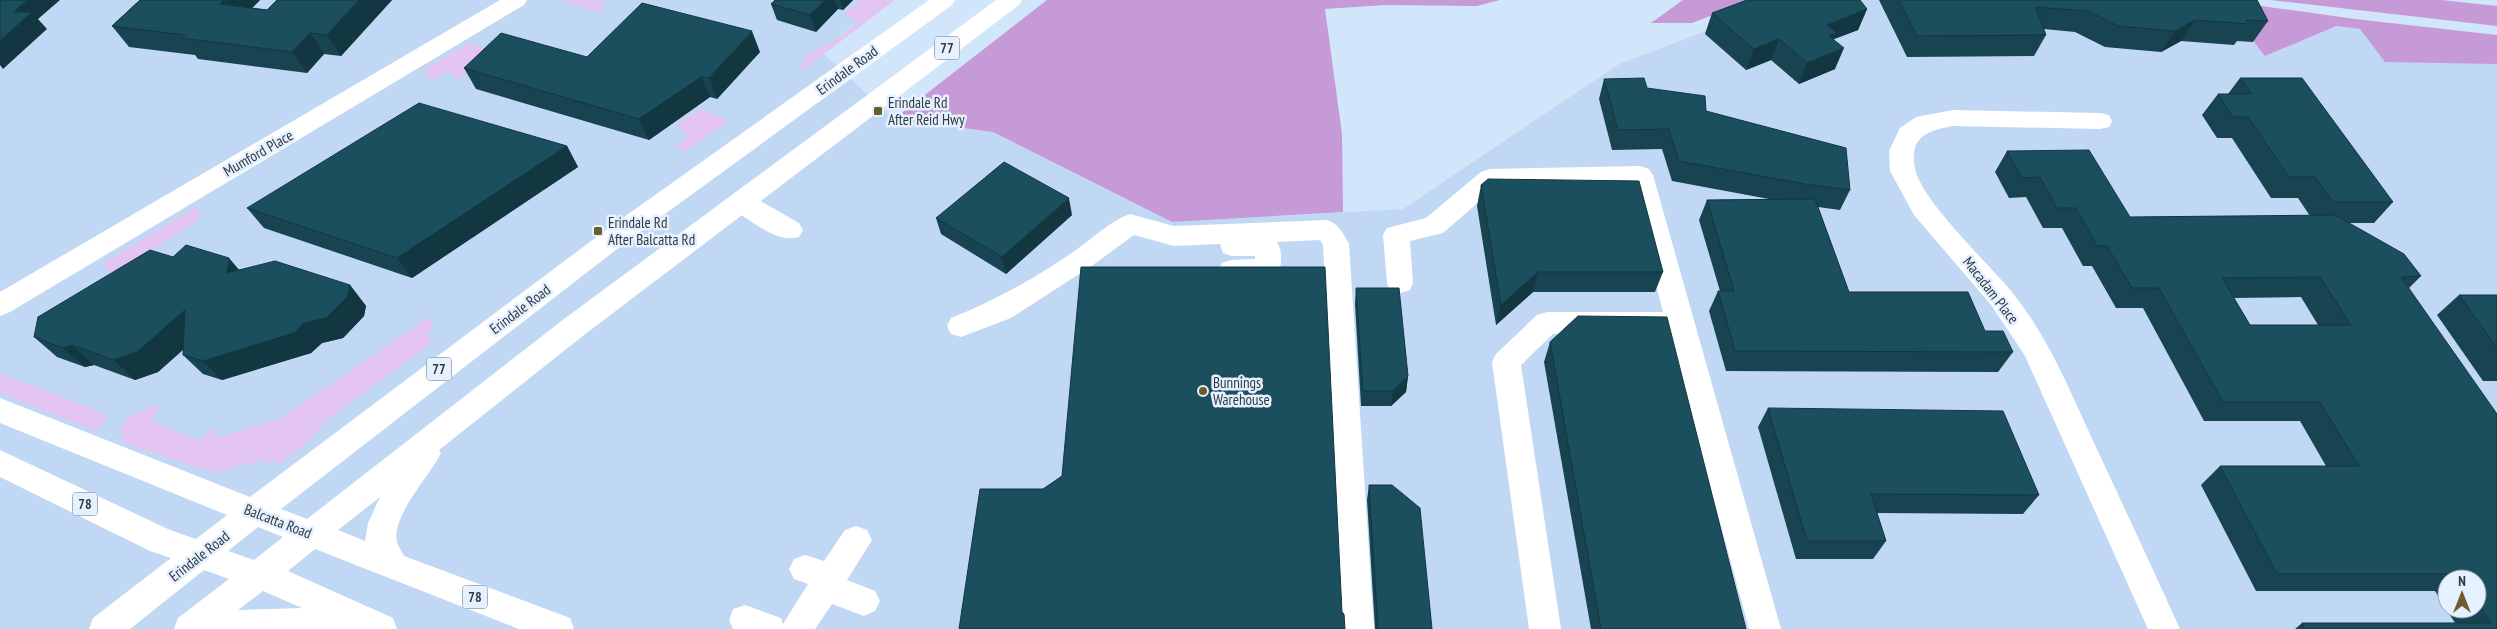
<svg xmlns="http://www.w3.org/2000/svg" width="2497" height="629" font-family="'PT Sans Narrow',sans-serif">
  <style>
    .built { fill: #c0d8f4; fill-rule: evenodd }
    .green { fill: #e4c5f2 }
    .forest { fill: #c59ad7 }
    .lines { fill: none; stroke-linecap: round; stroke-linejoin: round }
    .minor { fill: #fff; fill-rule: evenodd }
    .major { fill: #fff; fill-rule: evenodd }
    .wall { fill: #174450; fill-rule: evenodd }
    .shaded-wall { fill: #133741 }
    .building { fill: #1b4f5d; stroke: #133741; fill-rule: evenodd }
    .poi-dot { fill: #6d5d2a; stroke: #e5f1ff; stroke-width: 2 }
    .labels { text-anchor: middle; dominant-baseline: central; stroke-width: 5; stroke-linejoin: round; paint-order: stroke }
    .shield { fill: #e5f1ff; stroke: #67707b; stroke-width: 1 }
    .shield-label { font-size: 14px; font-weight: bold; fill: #313942 }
    .street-label { font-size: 15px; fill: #313942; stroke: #e5f1ff }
    .poi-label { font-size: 15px; fill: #313942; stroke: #e5f1ff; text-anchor: start }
  </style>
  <rect width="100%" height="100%" fill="#d1e5fb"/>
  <path class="built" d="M0 0H884L822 52 894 119 993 132 1172 222 1403 209 1619 64 1788 0H2220L2336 26 2497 47V629H0ZM2447 579H2477V609H2447Z"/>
  <g class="green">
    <path d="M559 0 603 1 600 6 605 8 601 12Z"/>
    <path d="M860 0H895L803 70 800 68 807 55 842 36 859 21 844 15Z"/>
    <path d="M471 44 509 56 474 66 458 81 452 73 447 72 434 80 429 79 425 69 466 45Z"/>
    <path d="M701 109 729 121 684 152 676 146 689 135 676 125Z"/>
    <path d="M197 206 199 218 193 224 117 272H110L105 267 104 263Z"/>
    <path d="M429 317 433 325 428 332 431 344 326 420 311 439 280 464 276 461 268 464 264 460 214 473 123 443C121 437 120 432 122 426 127 416 151 404 162 406L150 420 198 441 215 427 218 438 281 418Z"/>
    <path d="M0 374 102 412V416L108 417 96 431 0 393Z"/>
  </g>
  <g class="forest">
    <path d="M1047 0H1500L1477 6 1385 5 1325 9 1342 134 1343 212 1172 222 993 132 894 119Z"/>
    <path d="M1683 0H1752L1692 23H1651Z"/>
    <path d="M2271 0H2441L2497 6V26Z"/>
    <path d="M2226 1 2355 19 2497 35V64L2385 62 2360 29 2336 26 2265 56C2250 38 2241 18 2226 1Z"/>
  </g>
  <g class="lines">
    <g class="minor">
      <path d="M500 0H527L524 5 10 312 0 316V292Z"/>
      <path d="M1953 110 2100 113 2109 115 2112 121 2109 127 2100 129 1953 126C1926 131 1909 137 1915 169 1922 201 1988 263 2011 291 2048 336 2070 391 2094 443 2123 505 2152 567 2180 629H2148L2025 356 1992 306 1914 215 1890 171 1889 151 1900 128 1916 117Z"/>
      <path d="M1640 166 1649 169 1653 175 1781 629H1749L1669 334H1553L1521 365 1561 629H1529L1492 362 1496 354 1537 315 1547 312H1663L1630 184 1496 187 1443 233 1410 241 1413 283 1410 290 1400 293 1390 290 1387 283 1383 235 1387 228 1426 218 1481 172 1490 169Z"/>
      <path d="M741 193 750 195 799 223 803 230 799 237C777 244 751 220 732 209L728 202 732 195Z"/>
      <path d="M1130 214 1174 226 1327 220C1339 224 1343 233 1349 244L1374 629H1342L1323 245 1320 240 1277 242C1281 248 1281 253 1281 260 1282 286 1238 282 1222 277L1218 270 1222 263 1231 260 1255 259V256H1232L1223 253 1220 244 1174 246 1134 235 1093 265 1011 318 961 337 951 334 947 326 951 318C995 301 1037 277 1076 250 1093 238 1110 221 1130 214Z"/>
      <path d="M856 526 867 530 872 540 847 580 875 591 880 601 875 611 864 616 832 604 815 629H733L729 620 733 609 745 605 781 618 783 624 808 584 794 579 789 569 794 559 805 555 824 561 845 530Z"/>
    </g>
    <path class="major" d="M929 0H955L952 5 621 246 281 509 307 519 564 319 996 0H1022L1019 5 584 335 439 450 441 453C430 476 391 516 397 542 398 547 402 551 404 556L570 618 574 629H519L315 549 288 571 393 618 397 629H174L178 618 229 579 204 570 130 629H89L93 618 171 558 150 551 0 477V450L170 530 196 539 227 515 0 423V398L250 497 603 232ZM380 497 368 523 365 541 338 530ZM258 527 283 537 254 560 228 551ZM263 591 302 608 238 610Z"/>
  </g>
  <g class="wall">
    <path d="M140 0H260L252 8 267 10 392 0 341 56 324 54 307 73 198 59 195 55 129 47 112 26Z"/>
    <path d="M775 0H853L843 10 838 9 816 32 777 20 771 4Z"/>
    <path d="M1879 0H2257L2268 21 2253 42 2237 41 2234 45 2181 41 2161 52 2105 47 2075 32 2044 29 2046 35 2034 56 1907 57Z"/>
    <path d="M1867 9 1858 30 1834 39 1835 69 1799 84 1771 60 1746 70 1705 34 1712 13Z"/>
    <path d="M760 52 717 99 710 97 649 140 476 89 464 68 587 57Z"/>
    <path d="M2240 78 2393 202 2374 223H2348L2421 276 2409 288 2497 629H2295L2302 623H2455L2435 591H2256L2201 485 2220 466H2326L2300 421H2204L2143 308H2116L2092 266H2083L2062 228H2043L2026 197 2009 198 1995 172 2007 151 2130 217 2310 216 2298 198H2271L2232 138H2217L2202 115 2218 94H2228ZM2301 297 2318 325H2250L2234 298ZM2447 579H2477V609H2447Z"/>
    <path d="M1604 79 1647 88 1706 111 1850 190 1840 210 1818 207 1849 292 1985 331 2013 352 1998 372 1726 371 1709 311 1718 291H1720L1699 220 1707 200 1769 199 1672 181 1662 149 1612 150 1599 99Z"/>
    <path d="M567 146 578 167 412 278 264 228 247 208Z"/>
    <path d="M1481 185 1663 272 1655 292H1533L1496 325 1477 206Z"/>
    <path d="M1072 215 1006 274 941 234 936 218Z"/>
    <path d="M173 257 240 270 350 285 366 306 364 316 343 338 322 343 311 353 222 380 203 374 183 355V350L158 372 135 380 94 365 85 367 57 357 34 337Z"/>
    <path d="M1356 288 1408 376 1406 392 1391 406H1361L1355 304Z"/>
    <path d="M2459 295H2497V381H2483L2437 315Z"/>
    <path d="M1550 342 1746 629H1591L1544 362Z"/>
    <path d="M1768 408 2039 495 2023 514 1877 513 1886 541 1873 559H1796L1758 427Z"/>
    <path d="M1369 485 1432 629H1375L1367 500Z"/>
  </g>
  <g class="shaded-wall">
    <path d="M27 0H60L38 19 47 29 3 69 0 65V41L13 12Z"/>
    <path d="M224 0H260L235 25 220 4Z"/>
    <path d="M359 0H392L341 56 327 35Z"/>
    <path d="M825 0H835L838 9 816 32 810 15Z"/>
    <path d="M840 0H853L843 10Z"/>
    <path d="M1867 9 1858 30 1834 39 1828 54 1827 25Z"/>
    <path d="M2195 20 2181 41 2161 52 2175 31Z"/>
    <path d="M752 31 760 52 717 99 709 78Z"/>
    <path d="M310 33 324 54 307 73 292 52Z"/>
    <path d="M1779 39 1771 60 1746 70 1754 49Z"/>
    <path d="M1844 48 1835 69 1799 84 1807 63Z"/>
    <path d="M701 77 710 97 649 140 639 119Z"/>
    <path d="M567 146 578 167 412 278 397 258Z"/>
    <path d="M1069 198 1072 215 1006 274 1002 257Z"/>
    <path d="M229 258 246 278 227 273Z"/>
    <path d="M1538 272 1533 292 1496 325 1501 305Z"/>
    <path d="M350 285 366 306 364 316 343 338 322 343 311 353 222 380 203 361 304 323Z"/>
    <path d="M185 310 204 330 158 372 135 380 114 360Z"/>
    <path d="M72 345 94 365 85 367 63 348Z"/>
    <path d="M1408 376 1406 392 1391 406 1393 391Z"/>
  </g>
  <g class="building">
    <path d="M0 0H27L13 12H32L0 41Z"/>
    <path d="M140 0H224L220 4 267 10 277 0H359L327 35 310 33 292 52 182 38 185 35 112 26Z"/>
    <path d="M775 0H825L810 15 771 4Z"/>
    <path d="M1747 0H1860L1867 9 1827 25 1837 33 1829 36 1844 48 1807 63 1779 39 1754 49 1712 13Z"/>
    <path d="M1899 0H2257L2268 21 2246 20 2249 24 2195 20 2175 31 2118 26 2088 11 2035 7 2046 35 1917 36Z"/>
    <path d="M642 3 752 31 709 78 701 77 639 119 464 68 501 33 587 57Z"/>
    <path d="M1644 78 1647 88 1705 96 1706 111 1846 148 1850 190 1805 184 1679 161 1669 129 1618 130 1604 79Z"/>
    <path d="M2240 78H2302L2393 202H2333L2315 177H2289L2248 117H2233L2218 94H2252Z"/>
    <path d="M419 103 567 146 397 258 247 208Z"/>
    <path d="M2089 150 2130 217 2335 215 2404 254 2421 276 2401 277 2497 414V629H2305L2302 623H2491L2477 601V579H2463L2460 574H2277L2220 466H2359L2320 402H2223L2159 288H2132L2107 246H2097L2076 208H2057L2040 177 2022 178 2007 151ZM2320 277 2351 325H2250L2222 278Z"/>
    <path d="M1004 162 1069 198 1002 257 936 218Z"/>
    <path d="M1488 179 1639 181 1663 272H1538L1501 305 1481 185Z"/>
    <path d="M1815 199 1849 292H1968L1985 331H2003L2013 352 1735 351 1718 291H1734L1707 200Z"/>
    <path d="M186 245 229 258 227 273 275 261 350 285 348 296 326 318 304 323 294 333 203 361 183 355 185 310 137 352 114 360 72 345 63 348 34 337 38 317 150 250 173 257Z"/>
    <path d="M1081 267H1325L1342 612 1344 614 1345 629H959L980 489H1043L1062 476Z"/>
    <path d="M1356 288H1399L1408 376 1393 391H1363Z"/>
    <path d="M2459 295H2497V348Z"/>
    <path d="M1578 316 1667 317 1746 629H1601L1550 342Z"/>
    <path d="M1768 408 2003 411 2039 495 1871 494 1886 541H1807Z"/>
    <path d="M1369 485H1392L1420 508 1432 629H1378Z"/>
  </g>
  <g class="poi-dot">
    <rect x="873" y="106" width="10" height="10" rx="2.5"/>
    <rect x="593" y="226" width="10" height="10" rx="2.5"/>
    <circle cx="1203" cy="391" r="5"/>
  </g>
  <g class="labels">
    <g class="shield">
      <rect x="934.5" y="36.5" width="25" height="23" rx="4"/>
      <rect x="426.5" y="357.5" width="25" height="23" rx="4"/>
      <rect x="72.5" y="492.5" width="25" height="23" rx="4"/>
      <rect x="462.5" y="585.5" width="25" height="23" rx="4"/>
    </g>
    <g class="shield-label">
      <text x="947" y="48">77</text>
      <text x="439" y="369">77</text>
      <text x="85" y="504">78</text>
      <text x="475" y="597">78</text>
    </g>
    <g class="street-label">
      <text transform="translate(847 70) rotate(-36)">Erindale Road</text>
      <text transform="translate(258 153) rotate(-30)">Mumford Place</text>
      <text transform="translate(1991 290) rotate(52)">Macadam Place</text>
      <text transform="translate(520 309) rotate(-37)">Erindale Road</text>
      <text transform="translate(278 521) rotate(21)">Balcatta Road</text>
      <text transform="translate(199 556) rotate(-38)">Erindale Road</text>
    </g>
    <g class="poi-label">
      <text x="888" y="102">Erindale Rd<tspan x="888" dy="17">After Reid Hwy</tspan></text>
      <text x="608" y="222">Erindale Rd<tspan x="608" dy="17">After Balcatta Rd</tspan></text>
      <text x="1213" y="382">Bunnings<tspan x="1213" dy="17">Warehouse</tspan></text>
    </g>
  </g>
  <g transform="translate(2462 594)"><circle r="24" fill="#e5f1ff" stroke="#9da7b3"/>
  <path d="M0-4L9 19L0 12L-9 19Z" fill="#6d5d2a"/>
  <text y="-8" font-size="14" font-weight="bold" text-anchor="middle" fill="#313942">N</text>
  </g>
</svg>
